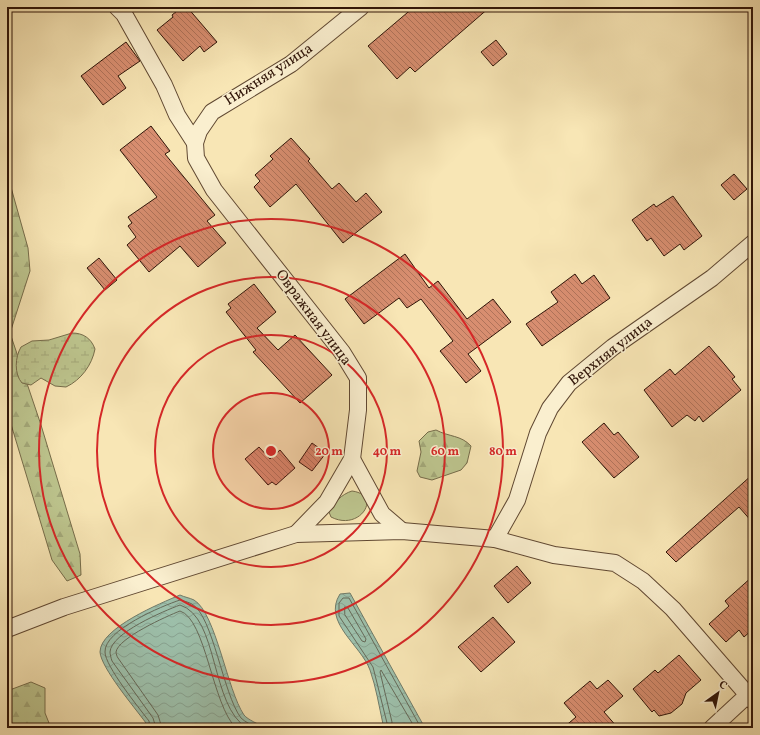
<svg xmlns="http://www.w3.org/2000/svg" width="760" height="735" font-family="Vollkorn,serif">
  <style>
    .green { fill: #bdc58e; stroke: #766c4a }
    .forest { fill: url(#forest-firs); stroke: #766c4a }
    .wetland { fill: url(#wetland-marsh); stroke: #766c4a }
    .water { fill: url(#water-waves); stroke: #717b69 }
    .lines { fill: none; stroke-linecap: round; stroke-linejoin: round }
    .shore { stroke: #666a59; stroke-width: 1 }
    .building { fill: url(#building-back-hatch); stroke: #2e1307 }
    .street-casing { stroke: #604832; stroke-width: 18 }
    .street { stroke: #faefcf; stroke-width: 16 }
    .ring { fill: none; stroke: #d62828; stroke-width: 2 }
    .labels { text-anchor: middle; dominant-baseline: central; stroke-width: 3; stroke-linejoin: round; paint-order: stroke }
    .street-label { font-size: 15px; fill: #2e1307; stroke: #faefcf }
    .centre { fill: #d62828; stroke: #faefcf; stroke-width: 2 }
    .ring-label { font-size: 12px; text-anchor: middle; font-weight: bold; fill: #d62828; stroke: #faefcf; stroke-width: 3; stroke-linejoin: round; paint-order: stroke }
  </style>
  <defs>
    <pattern id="forest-firs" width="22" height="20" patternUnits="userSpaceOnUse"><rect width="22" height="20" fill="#bdc58e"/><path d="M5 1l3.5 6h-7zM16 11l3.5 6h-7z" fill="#a3a879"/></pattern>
    <pattern id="wetland-marsh" width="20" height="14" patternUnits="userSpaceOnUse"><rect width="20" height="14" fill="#bdc58e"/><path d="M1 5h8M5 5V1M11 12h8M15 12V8" fill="none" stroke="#a3a879"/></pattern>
    <pattern id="water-waves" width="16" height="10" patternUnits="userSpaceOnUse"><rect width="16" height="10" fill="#9dc0ab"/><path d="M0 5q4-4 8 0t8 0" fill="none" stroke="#88a492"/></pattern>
    <pattern id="building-back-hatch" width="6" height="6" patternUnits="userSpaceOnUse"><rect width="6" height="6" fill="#d88e70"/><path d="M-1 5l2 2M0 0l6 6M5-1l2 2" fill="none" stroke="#b0735a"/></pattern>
  </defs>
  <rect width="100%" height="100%" fill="#f8e6b5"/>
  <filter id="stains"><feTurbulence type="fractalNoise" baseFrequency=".005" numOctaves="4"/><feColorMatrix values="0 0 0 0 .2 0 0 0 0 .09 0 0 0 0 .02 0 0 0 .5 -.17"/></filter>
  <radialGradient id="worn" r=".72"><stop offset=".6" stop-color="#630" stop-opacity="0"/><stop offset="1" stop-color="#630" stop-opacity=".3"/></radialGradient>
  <path class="green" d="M352 491C383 495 360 532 331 517L329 512C333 503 342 494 352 491Z"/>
  <g class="forest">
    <path d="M7 173 28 248 30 271 10 333 41 425 80 554 81 575 67 581 52 560 7 411Z"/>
    <path d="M436 430C449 437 461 435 471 446L467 463 461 470 432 480 420 477 417 471 421 452 419 441 428 432Z"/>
    <path d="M31 682 45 688V713L51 728H7V691Z"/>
  </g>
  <path class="wetland" d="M72 333C83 333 91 338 95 349 92 365 81 380 66 387L55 386 41 378 31 385 22 383C14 374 15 357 21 347L32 341 49 340Z"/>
  <g class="water">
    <path d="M350 593 425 728H382L383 724C379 706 376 687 370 670 361 645 322 622 340 594Z"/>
    <path d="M180 595C184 597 190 598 194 600 216 613 227 690 244 715 248 720 259 724 265 728H147L146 723C135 708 101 668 100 652 100 628 161 603 180 595Z"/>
  </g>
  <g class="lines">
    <g class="shore">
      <path d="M345 607 348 608 366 639 365 642 362 641 345 615Z"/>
      <path d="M150 728 149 721C139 708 105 666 105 652 104 630 162 606 180 600 184 601 188 602 192 604 213 616 223 694 241 718 245 722 252 725 257 728"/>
      <path d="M156 728 153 718 112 661C111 658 110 654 110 652 111 633 164 611 180 605 219 617 210 706 247 728"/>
      <path d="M162 728 158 715 118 658C117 657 116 653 116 652 118 638 167 616 180 611 206 619 212 705 236 728"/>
      <path d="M386 728 387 723 373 667 339 616V603L343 598H349L421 728"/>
      <path d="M391 728 392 722 380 672 381 670 415 728"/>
    </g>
  </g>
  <g class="building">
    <path d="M182 7H187L217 42 204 52 200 46 183 61 157 30 173 17 172 15Z"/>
    <path d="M414 7H490L415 72 410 67 397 79 368 46Z"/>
    <path d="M496 40 507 54 493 66 481 52Z"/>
    <path d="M126 42 140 61 118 76 126 88 103 105 81 76Z"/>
    <path d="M151 126 170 151 165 154 215 215 207 221 226 243 198 267 180 246 149 272 127 245 136 237 128 226 132 223 128 217 157 197 120 150Z"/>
    <path d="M291 138 310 159 308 161 332 189 339 183 356 202 366 193 382 212 343 243 296 184 270 207 254 187 260 181 255 175 273 159 270 156Z"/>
    <path d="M734 174 747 189 734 200 721 185Z"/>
    <path d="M673 196 702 236 684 250 680 244 664 256 651 238 647 241 632 220 654 204 656 207Z"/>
    <path d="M405 254 429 288 438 281 467 319 493 299 511 322 468 354 481 371 466 383 440 351 453 341 421 299 407 308 399 298 364 324 345 299Z"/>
    <path d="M99 258 117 280 105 290 87 268Z"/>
    <path d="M575 274 582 284 594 275 610 298 542 346 526 324 558 302 551 292Z"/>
    <path d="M254 284 276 312 257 328 278 350 295 335 332 375 300 403 253 352 256 350 226 312 231 308 228 304Z"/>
    <path d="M709 346 735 377 732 379 741 390 703 422 699 416 695 421 687 415 672 427 644 390 670 369 675 375Z"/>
    <path d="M604 423 614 435 618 432 639 457 614 478 582 442Z"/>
    <path d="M312 443 326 453 312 471 299 462Z"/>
    <path d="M259 447 270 459 280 450 295 468 276 485 272 482 268 485 245 459Z"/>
    <path d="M753 474V523L739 507 676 562 666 552Z"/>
    <path d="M517 566 531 583 508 603 494 586Z"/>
    <path d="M753 576V629L744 637 739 630 726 642 709 624 729 606 725 601Z"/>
    <path d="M493 617 515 642 481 672 458 647Z"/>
    <path d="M679 655 701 680 686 693 682 704 671 713 659 716 654 710 652 712 633 689 655 670 658 673Z"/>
    <path d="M608 680 623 696 604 712 618 728H563L576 717 564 703 590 681 597 689Z"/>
  </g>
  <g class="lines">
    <defs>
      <g id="street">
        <path d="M117 7 124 14 164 85 177 115 195 143"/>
        <path d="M352 459 382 514 402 531"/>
        <path d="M296 534 327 502 352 459 358 410V378L342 352 214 190 196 158 195 143 199 131 212 112 291 64 361 7"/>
        <path d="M495 539 517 500 538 433 550 408 569 383 613 347 712 278 753 243"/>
        <path d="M7 629 64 607 296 534 402 531 495 539 554 555 615 563 643 581 673 609 753 701"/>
        <path d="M712 728 753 690"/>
      </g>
    </defs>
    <use href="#street" class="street-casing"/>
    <use href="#street" class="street"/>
  </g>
  <circle cx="271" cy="451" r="58" fill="#d62828" fill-opacity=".12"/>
  <g class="ring">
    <circle cx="271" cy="451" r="58"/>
    <circle cx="271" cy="451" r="116"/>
    <circle cx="271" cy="451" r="174"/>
    <circle cx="271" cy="451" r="232"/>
  </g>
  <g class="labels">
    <g class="street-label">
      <text transform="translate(269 75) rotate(-33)">Нижняя улица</text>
      <text transform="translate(313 318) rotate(53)">Овражная улица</text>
      <text transform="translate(611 352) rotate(-38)">Верхняя улица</text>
    </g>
  </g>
  <circle cx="271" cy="451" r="6" class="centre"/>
  <g class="ring-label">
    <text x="329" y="455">20 m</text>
    <text x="387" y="455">40 m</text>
    <text x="445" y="455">60 m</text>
    <text x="503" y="455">80 m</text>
  </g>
  <rect width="760" height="735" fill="none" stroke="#f8e6b5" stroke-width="24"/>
  <rect x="8" y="8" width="744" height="719" fill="none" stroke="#2e1307" stroke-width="2"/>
  <rect x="12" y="12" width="736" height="711" fill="none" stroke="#2e1307"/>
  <g transform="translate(718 693) rotate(33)" stroke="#faefcf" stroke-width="3" paint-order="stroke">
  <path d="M0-3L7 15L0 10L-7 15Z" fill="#2e1307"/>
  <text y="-6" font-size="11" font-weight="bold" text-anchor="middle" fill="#2e1307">С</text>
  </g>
  <rect width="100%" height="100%" filter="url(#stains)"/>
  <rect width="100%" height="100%" fill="url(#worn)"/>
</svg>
